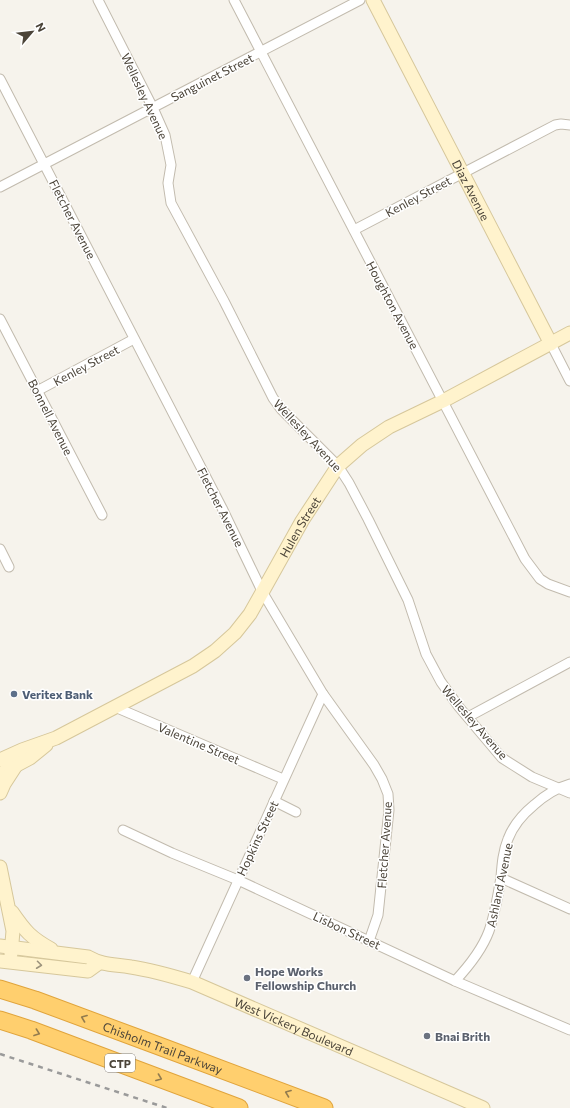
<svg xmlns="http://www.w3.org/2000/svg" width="570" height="1108" font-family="Commissioner,sans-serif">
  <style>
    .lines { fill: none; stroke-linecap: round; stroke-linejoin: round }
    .street-casing { stroke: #c2bbae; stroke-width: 11 }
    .secondary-casing { stroke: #d6c79b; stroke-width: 15 }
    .highway-casing { stroke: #e0a43c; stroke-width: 19 }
    .street { stroke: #fff; stroke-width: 9 }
    .secondary { stroke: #fff3cd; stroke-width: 13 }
    .highway { stroke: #ffcf6e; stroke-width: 17 }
    .rail { stroke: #9a9a9a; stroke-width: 2.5; stroke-dasharray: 5 5; stroke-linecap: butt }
    .oneway { stroke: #9c937c }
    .oneway2 { stroke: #937c4e }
    .service-dot { fill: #5c6f8a; stroke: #fff; stroke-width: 1.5 }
    .worship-dot { fill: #6b7280; stroke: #fff; stroke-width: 1.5 }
    .labels { text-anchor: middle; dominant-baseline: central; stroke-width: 3; stroke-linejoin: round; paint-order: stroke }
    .shield { fill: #fff; stroke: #817c74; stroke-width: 1 }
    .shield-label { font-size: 11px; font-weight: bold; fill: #4b4439 }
    .street-label { font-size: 12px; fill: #4b4439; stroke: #fff }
    .service-label { font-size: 12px; font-weight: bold; fill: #4e5e75; stroke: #fff; text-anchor: start }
    .worship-label { font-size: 12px; font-weight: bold; fill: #5b616d; stroke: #fff; text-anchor: start }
  </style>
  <rect width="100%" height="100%" fill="#f6f3ec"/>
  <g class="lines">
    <defs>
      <g id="street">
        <path d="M98 0 153 108 165 135 171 165 168 183 171 203 224 301 273 398 281 409 338 466 349 483 368 519 408 600 426 654 441 682 459 707 502 758 532 777 570 793"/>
        <path d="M234 0 525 559 540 579 548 584 570 592"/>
        <path d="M0 79 222 508 263 593 323 694 374 765 382 779 388 794 389 810 378 915 369 941"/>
        <path d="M0 187 360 0"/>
        <path d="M354 230 555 125 561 124 570 125"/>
        <path d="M0 319 102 515"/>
        <path d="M551 344 570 381"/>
        <path d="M37 391 134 339"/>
        <path d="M0 549 9 567"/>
        <path d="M115 707 283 779"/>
        <path d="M468 717 570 662"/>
        <path d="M274 801 296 812"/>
        <path d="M123 830 172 853 238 880 455 981 570 1030"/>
        <path d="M501 878 570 909"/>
        <path d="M455 981C469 966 482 950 489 931 495 914 498 895 501 877 502 864 503 851 508 839 513 826 523 814 534 805 545 795 556 788 570 784"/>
        <path d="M192 982 323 694"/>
      </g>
      <g id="secondary">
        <path id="s1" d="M373 0 551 344"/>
        <path id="s2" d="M0 760 22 750 56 738 193 666 215 651 235 633 250 614 302 521 338 466 362 445 389 427 443 401 570 333"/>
        <path d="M0 774 30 758 46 745"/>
        <path d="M0 793 4 784 15 767"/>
        <path d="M0 867 13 931 11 954"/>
        <path d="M12 912C25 931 31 938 51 949"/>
        <path id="s3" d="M0 946 88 957C104 966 114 964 131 967 151 970 172 976 192 982L483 1108"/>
        <path d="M0 961 88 971 99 963"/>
      </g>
      <g id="highway">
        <path id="s4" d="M0 989 35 1000 159 1046 324 1108"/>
        <path d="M0 1020 31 1030 239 1108"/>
      </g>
    </defs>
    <use href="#street" class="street-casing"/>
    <use href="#secondary" class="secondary-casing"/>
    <use href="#highway" class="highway-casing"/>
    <use href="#street" class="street"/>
    <use href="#secondary" class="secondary"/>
    <use href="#highway" class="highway"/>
    <path class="rail" d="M0 1054 167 1108"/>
  </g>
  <defs><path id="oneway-chevron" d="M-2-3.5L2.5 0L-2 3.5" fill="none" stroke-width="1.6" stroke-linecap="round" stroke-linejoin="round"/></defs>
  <use class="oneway" href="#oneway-chevron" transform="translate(39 965) rotate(7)"/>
  <g class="oneway2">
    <use href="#oneway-chevron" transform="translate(84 1018) rotate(-159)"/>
    <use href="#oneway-chevron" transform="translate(37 1033) rotate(20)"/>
    <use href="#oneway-chevron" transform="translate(159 1078) rotate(21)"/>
    <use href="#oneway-chevron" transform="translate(288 1093) rotate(-159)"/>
  </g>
  <circle class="service-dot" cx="14" cy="694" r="4"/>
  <g class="worship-dot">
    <circle cx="247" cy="978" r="4"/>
    <circle cx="427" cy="1036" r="4"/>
  </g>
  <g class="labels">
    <rect class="shield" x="105" y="1054" width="30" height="18" rx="3"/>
    <g class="shield-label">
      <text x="120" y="1063">CTP</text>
    </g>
    <g class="street-label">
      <text transform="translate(212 77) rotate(-27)">Sanguinet Street</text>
      <text transform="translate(145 96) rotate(65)">Wellesley Avenue</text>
      <text stroke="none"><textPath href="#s1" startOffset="214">Diaz Avenue</textPath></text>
      <text transform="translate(418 196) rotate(-28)">Kenley Street</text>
      <text transform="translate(73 219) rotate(63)">Fletcher Avenue</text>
      <text transform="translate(393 305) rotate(62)">Houghton Avenue</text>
      <text transform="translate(86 365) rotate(-28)">Kenley Street</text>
      <text transform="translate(51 417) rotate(63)">Bonnell Avenue</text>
      <text transform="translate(308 435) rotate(47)">Wellesley Avenue</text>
      <text transform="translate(221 507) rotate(63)">Fletcher Avenue</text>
      <text stroke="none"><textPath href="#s2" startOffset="393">Hulen Street</textPath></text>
      <text transform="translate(475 722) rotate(49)">Wellesley Avenue</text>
      <text transform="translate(199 743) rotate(23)">Valentine Street</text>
      <text transform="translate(257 838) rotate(-65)">Hopkins Street</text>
      <text transform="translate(384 845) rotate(-86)">Fletcher Avenue</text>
      <text transform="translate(499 885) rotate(-78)">Ashland Avenue</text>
      <text transform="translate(347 930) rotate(25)">Lisbon Street</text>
      <text stroke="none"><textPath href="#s3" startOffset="307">West Vickery Boulevard</textPath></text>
      <text stroke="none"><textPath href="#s4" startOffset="173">Chisholm Trail Parkway</textPath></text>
    </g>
    <g class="service-label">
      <text x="22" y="694">Veritex Bank</text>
    </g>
    <g class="worship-label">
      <text x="255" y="971">Hope Works<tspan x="255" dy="14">Fellowship Church</tspan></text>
      <text x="435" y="1036">Bnai Brith</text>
    </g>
  </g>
  <g transform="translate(32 32) rotate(62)" stroke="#ffffff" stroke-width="3" paint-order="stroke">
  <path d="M0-3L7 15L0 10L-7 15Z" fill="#4b4439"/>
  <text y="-6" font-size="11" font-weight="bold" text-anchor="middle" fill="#4b4439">N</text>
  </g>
</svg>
